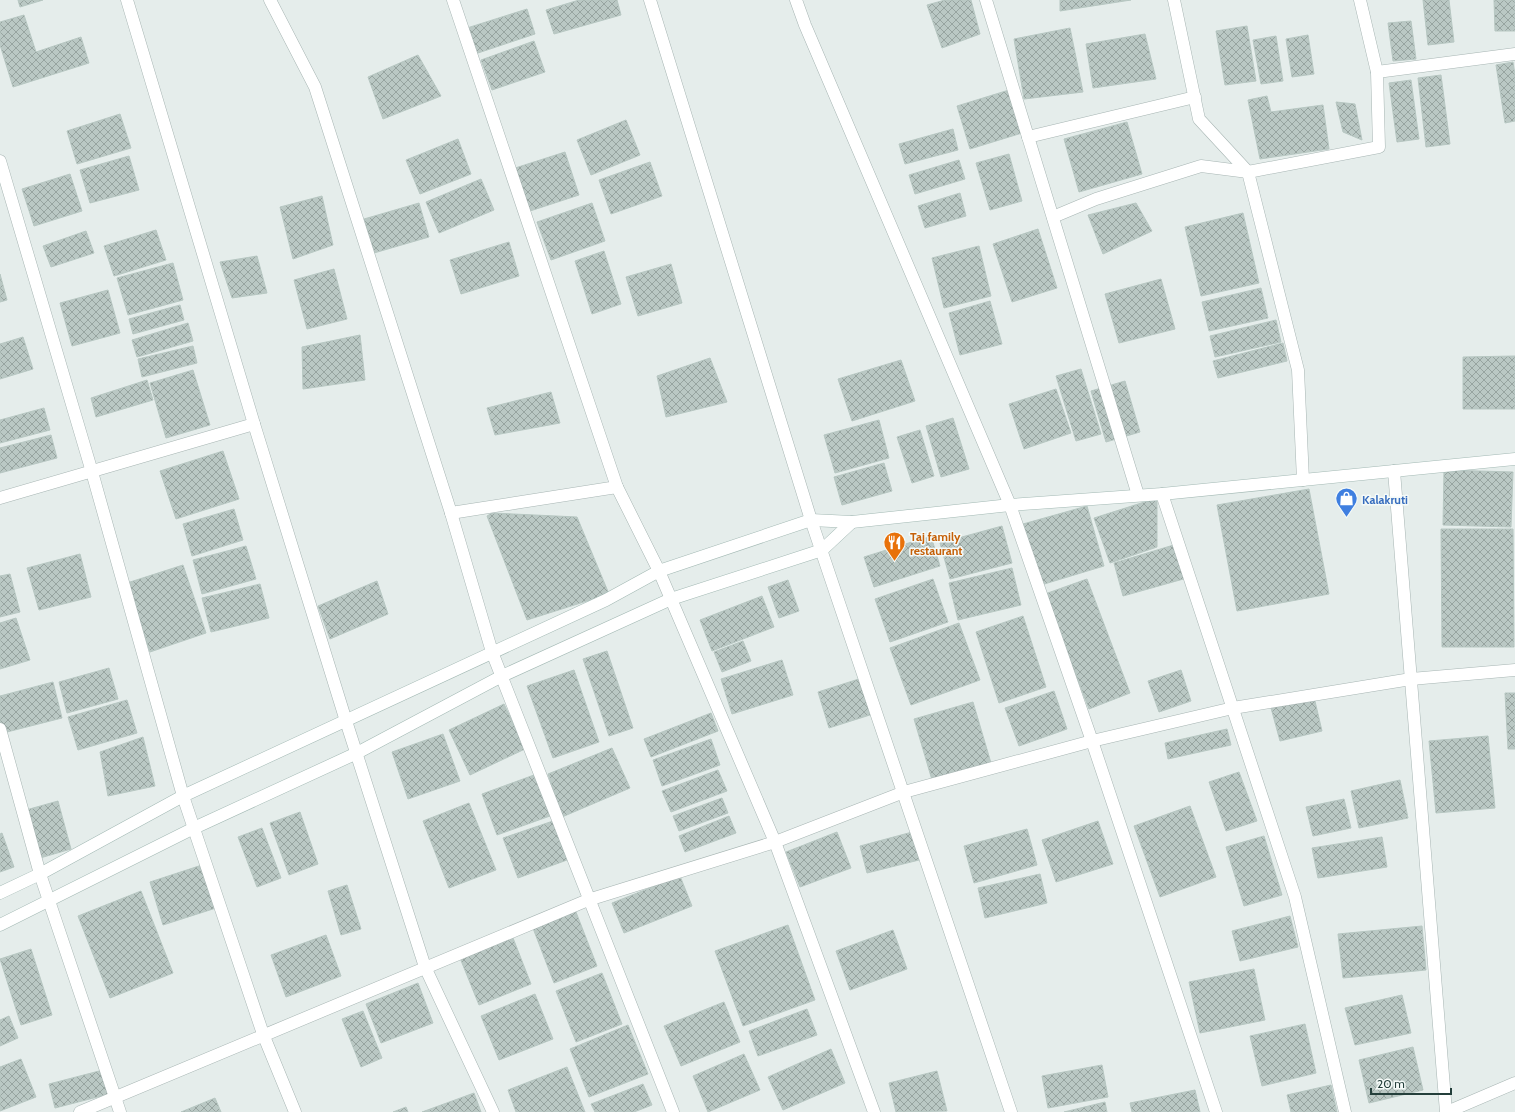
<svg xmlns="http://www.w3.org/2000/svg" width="1515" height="1112" font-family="Cabin,sans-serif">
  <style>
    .building { fill: url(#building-cross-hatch); stroke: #b7c7c2 }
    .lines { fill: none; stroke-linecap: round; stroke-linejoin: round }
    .minor-casing { stroke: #a7b5b3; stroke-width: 13 }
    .secondary-casing { stroke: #a3b9b4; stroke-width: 13 }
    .minor { stroke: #fff; stroke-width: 12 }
    .secondary { stroke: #fff; stroke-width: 12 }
    .labels { text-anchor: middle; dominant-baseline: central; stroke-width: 3; stroke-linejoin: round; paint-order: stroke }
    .shop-label { font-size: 12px; font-weight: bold; fill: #366cbe; stroke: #f5faf8; text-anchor: start }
    .food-label { font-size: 12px; font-weight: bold; fill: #c56008; stroke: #f5faf8; text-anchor: start }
  </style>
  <defs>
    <pattern id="building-cross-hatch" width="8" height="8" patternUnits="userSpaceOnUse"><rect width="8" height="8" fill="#bac8c4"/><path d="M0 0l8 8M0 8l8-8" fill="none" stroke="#97a4a0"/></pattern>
  </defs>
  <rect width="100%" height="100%" fill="#e5edeb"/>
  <g class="building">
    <path d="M18 0H43L20 7Z"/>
    <path d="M579 0H617L621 15 554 34 546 10Z"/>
    <path d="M945 0H971L980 34 942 48 927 5Z"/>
    <path d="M1060 0H1131L1060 11Z"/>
    <path d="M1423 0H1449L1454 42 1428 45Z"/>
    <path d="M1494 0H1515V31H1495Z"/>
    <path d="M527 9 535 34 475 54 467 28Z"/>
    <path d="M24 15 36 52 81 37 89 63 13 87 0 45V22Z"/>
    <path d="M1411 21 1416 59 1393 61 1388 23Z"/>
    <path d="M1247 26 1256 81 1225 85 1216 31Z"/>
    <path d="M1070 28 1083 92 1024 99 1014 39Z"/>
    <path d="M1145 34 1156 79 1093 88 1086 44Z"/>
    <path d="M1308 35 1314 74 1292 77 1286 39Z"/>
    <path d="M1276 36 1283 81 1261 84 1253 40Z"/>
    <path d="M534 41 545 72 492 90 481 60Z"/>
    <path d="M418 55 441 96 383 119 368 77Z"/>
    <path d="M1513 62 1515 75V121L1505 123 1496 65Z"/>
    <path d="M1441 75 1450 144 1426 147 1418 78Z"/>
    <path d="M1411 80 1419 139 1397 142 1389 83Z"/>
    <path d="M1009 90 1022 133 970 149 957 106Z"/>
    <path d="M1267 96 1271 112 1323 105 1329 149 1260 159 1248 100Z"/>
    <path d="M1336 102 1355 104 1362 140 1343 132Z"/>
    <path d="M120 114 131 148 77 164 67 131Z"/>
    <path d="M626 120 640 155 591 175 577 140Z"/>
    <path d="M1127 122 1142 174 1079 192 1064 139Z"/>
    <path d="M953 129 958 150 905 164 899 144Z"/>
    <path d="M458 139 471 174 420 194 406 160Z"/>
    <path d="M565 152 579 195 524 213 509 170Z"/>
    <path d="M1009 154 1022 201 990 210 976 163Z"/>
    <path d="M129 156 139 190 90 203 80 170Z"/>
    <path d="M959 160 965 179 915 194 909 175Z"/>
    <path d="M650 162 662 196 611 214 599 180Z"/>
    <path d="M70 174 82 211 34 226 22 189Z"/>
    <path d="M481 179 494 210 439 233 426 202Z"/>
    <path d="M960 193 966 216 925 228 918 206Z"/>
    <path d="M322 196 333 245 293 259 280 207Z"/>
    <path d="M419 203 429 237 374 253 364 219Z"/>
    <path d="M592 203 605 241 551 260 537 222Z"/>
    <path d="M1136 203 1152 231 1103 254 1088 215Z"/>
    <path d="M1243 213 1259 283 1201 296 1185 227Z"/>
    <path d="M1038 229 1057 288 1012 302 993 244Z"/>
    <path d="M156 230 166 260 114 276 104 246Z"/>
    <path d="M86 231 94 253 51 267 43 246Z"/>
    <path d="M509 242 519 276 461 294 450 260Z"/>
    <path d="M979 246 991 296 944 308 932 258Z"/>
    <path d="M604 251 621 304 592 314 575 261Z"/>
    <path d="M257 256 267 293 232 298 220 262Z"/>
    <path d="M173 263 183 300 128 315 117 278Z"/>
    <path d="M671 264 682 303 638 316 626 277Z"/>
    <path d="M334 269 347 319 307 329 294 280Z"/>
    <path d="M0 274 7 300 0 302Z"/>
    <path d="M1161 279 1175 329 1119 343 1105 294Z"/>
    <path d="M1261 288 1268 318 1209 331 1202 302Z"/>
    <path d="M108 290 120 333 72 346 60 303Z"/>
    <path d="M990 301 1002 344 960 355 949 313Z"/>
    <path d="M180 305 184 320 133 334 129 319Z"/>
    <path d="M1276 320 1281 342 1215 357 1210 336Z"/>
    <path d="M188 323 193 341 137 357 132 340Z"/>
    <path d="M360 335 365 380 303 389 302 347Z"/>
    <path d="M23 337 33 369 0 379V344Z"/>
    <path d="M1283 343 1287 361 1218 378 1213 361Z"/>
    <path d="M193 346 197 363 142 377 138 359Z"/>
    <path d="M1515 356V409H1463V357Z"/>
    <path d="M710 358 727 402 666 417 657 376Z"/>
    <path d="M901 360 915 401 852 421 838 379Z"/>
    <path d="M1081 369 1101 434 1076 441 1056 376Z"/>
    <path d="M193 370 210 425 166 438 150 383Z"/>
    <path d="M147 380 153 400 96 417 91 398Z"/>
    <path d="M1125 381 1140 432 1106 442 1091 391Z"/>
    <path d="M1056 389 1071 433 1024 449 1009 404Z"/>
    <path d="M551 392 560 423 495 435 487 408Z"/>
    <path d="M44 408 50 430 0 443V420Z"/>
    <path d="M953 418 969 469 941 477 926 426Z"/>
    <path d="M879 420 889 458 835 473 824 435Z"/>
    <path d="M920 430 934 476 912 483 897 437Z"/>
    <path d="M51 435 57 458 0 473V448Z"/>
    <path d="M223 451 239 499 176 519 160 471Z"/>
    <path d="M884 463 892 491 842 505 834 477Z"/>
    <path d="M1444 470 1513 472 1511 527 1443 525Z"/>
    <path d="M1309 489 1329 594 1237 611 1217 505Z"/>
    <path d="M1157 498V547L1110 563 1094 518Z"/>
    <path d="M1087 506 1104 566 1041 585 1023 524Z"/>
    <path d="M234 509 243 540 192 556 183 524Z"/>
    <path d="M492 513 577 517 609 594 527 620 487 516Z"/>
    <path d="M1002 526 1012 563 950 579 940 543Z"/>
    <path d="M1441 529H1513L1514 647H1442Z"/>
    <path d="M931 536 940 566 874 587 864 557Z"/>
    <path d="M1177 544 1187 578 1123 596 1114 563Z"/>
    <path d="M246 546 256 579 202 594 193 560Z"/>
    <path d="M80 554 91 597 39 610 27 568Z"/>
    <path d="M183 565 206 633 150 652 127 583Z"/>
    <path d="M1012 568 1021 605 958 620 949 583Z"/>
    <path d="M10 574 20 612 0 617V576Z"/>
    <path d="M933 579 948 622 890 642 875 599Z"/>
    <path d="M1087 579 1130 693 1089 709 1045 594Z"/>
    <path d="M788 580 799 611 779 618 768 587Z"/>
    <path d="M377 581 388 614 330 639 318 606Z"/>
    <path d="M260 584 269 618 211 632 202 598Z"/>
    <path d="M762 596 774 627 712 651 700 620Z"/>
    <path d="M1023 616 1046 687 999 703 976 632Z"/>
    <path d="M16 618 30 660 0 669V623Z"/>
    <path d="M959 623 980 680 911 705 890 648Z"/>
    <path d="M743 641 751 661 722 672 714 652Z"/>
    <path d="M607 651 633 728 609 736 583 659Z"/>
    <path d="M782 660 793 695 732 714 721 679Z"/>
    <path d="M109 668 118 699 67 713 59 682Z"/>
    <path d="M574 670 599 742 553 758 527 686Z"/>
    <path d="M1181 670 1191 701 1159 712 1148 681Z"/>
    <path d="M862 678 873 714 829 728 818 692Z"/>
    <path d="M53 682 62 718 3 733 0 723V696Z"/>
    <path d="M1054 691 1067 729 1019 746 1005 708Z"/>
    <path d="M1505 693H1515V749H1508Z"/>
    <path d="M1314 697 1322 731 1280 741 1271 708Z"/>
    <path d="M127 700 137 733 78 750 68 717Z"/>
    <path d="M973 702 991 763 932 780 914 719Z"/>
    <path d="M504 704 525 749 470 775 449 730Z"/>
    <path d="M711 713 718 731 651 757 644 739Z"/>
    <path d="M1227 729 1231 745 1168 759 1165 743Z"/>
    <path d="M443 734 460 781 408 799 392 752Z"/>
    <path d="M1488 736 1495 808 1436 813 1429 741Z"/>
    <path d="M143 737 155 786 108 796 100 752Z"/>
    <path d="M711 739 720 765 662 786 653 760Z"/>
    <path d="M612 748 630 788 562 817 548 774Z"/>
    <path d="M718 770 727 791 671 812 662 791Z"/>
    <path d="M1239 772 1257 821 1226 831 1209 782Z"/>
    <path d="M534 775 550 816 497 835 482 794Z"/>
    <path d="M1400 780 1408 818 1359 828 1351 791Z"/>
    <path d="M722 798 728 813 679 831 673 816Z"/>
    <path d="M1344 799 1351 828 1313 836 1306 807Z"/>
    <path d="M58 801 71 849 40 858 26 810Z"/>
    <path d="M469 803 496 870 449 888 423 821Z"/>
    <path d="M1190 806 1216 877 1160 897 1134 826Z"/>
    <path d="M300 812 318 864 289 875 270 823Z"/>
    <path d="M729 816 736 833 685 852 679 836Z"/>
    <path d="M553 821 567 860 518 878 503 838Z"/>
    <path d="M1098 821 1113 864 1056 882 1042 840Z"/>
    <path d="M262 828 281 878 257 887 238 837Z"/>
    <path d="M1027 829 1037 865 974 883 964 846Z"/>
    <path d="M916 831 923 859 867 873 860 846Z"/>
    <path d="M837 832 851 868 800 887 786 852Z"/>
    <path d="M2 833 14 867 0 872V834Z"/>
    <path d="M1264 836 1282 895 1244 906 1226 847Z"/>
    <path d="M1382 837 1387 867 1318 878 1312 848Z"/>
    <path d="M202 865 216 908 163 925 150 882Z"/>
    <path d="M1040 874 1047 903 985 918 978 888Z"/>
    <path d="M680 876 692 906 624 933 612 903Z"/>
    <path d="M347 885 361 929 341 935 328 891Z"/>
    <path d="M141 891 173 973 110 998 78 916Z"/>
    <path d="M574 907 597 966 554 983 531 923Z"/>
    <path d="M1290 916 1298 947 1240 961 1232 931Z"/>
    <path d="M788 925 815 1000 743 1026 715 951Z"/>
    <path d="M1422 926 1426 970 1343 978 1338 934Z"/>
    <path d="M893 930 907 969 850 990 836 951Z"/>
    <path d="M326 935 341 976 286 997 271 955Z"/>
    <path d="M513 938 531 984 479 1005 460 958Z"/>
    <path d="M31 949 52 1015 21 1025 0 959Z"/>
    <path d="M1254 969 1265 1020 1200 1033 1189 982Z"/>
    <path d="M602 973 622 1024 576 1042 556 991Z"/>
    <path d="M418 983 433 1023 381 1043 366 1004Z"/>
    <path d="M535 994 553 1039 499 1060 481 1016Z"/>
    <path d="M1402 995 1411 1033 1355 1045 1345 1008Z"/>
    <path d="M724 1002 740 1042 681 1066 664 1026Z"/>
    <path d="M807 1009 817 1035 758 1056 749 1031Z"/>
    <path d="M363 1011 382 1058 361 1067 342 1019Z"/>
    <path d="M9 1016 18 1038 0 1046V1020Z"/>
    <path d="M1305 1024 1316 1073 1262 1086 1250 1036Z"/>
    <path d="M628 1025 648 1074 589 1097 570 1049Z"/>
    <path d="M1413 1047 1423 1090 1369 1103 1359 1060Z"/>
    <path d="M831 1049 845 1083 783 1110 768 1077Z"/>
    <path d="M744 1054 760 1090 708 1112 693 1076Z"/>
    <path d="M21 1059 36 1097 0 1111V1067Z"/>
    <path d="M1102 1065 1108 1097 1048 1108 1042 1076Z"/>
    <path d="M567 1067 585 1112H516L508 1090Z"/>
    <path d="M103 1070 109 1094 55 1108 49 1084Z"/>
    <path d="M937 1071 947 1111 896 1112 889 1083Z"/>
    <path d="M643 1084 652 1105 634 1112H595L591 1104Z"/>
    <path d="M1331 1085 1337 1112H1291L1287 1095Z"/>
    <path d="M1195 1090 1200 1112H1132L1130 1103Z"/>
    <path d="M474 1093 481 1112H422Z"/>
    <path d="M215 1098 221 1112H181Z"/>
    <path d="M1105 1102 1107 1112H1064Z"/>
    <path d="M406 1107 408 1112H393Z"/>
  </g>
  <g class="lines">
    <defs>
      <g id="minor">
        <path d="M127 0 254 424 346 721 425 967 493 1112"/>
        <path d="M270 0 315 87 451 513 617 487 453 0"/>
        <path d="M650 0 811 520 1011 1112"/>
        <path d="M796 0 805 25 1010 505 1092 741 1216 1112"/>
        <path d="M986 0 1138 495"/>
        <path d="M1174 0 1199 119 1248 172 1298 370 1303 480"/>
        <path d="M1377 72 1515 54"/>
        <path d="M1028 137 1195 97"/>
        <path d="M0 161 92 472 183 796 263 1034 295 1112"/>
        <path d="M1053 217 1096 199 1201 166 1248 172 1379 147 1377 72 1360 0"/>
        <path d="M1394 471 1446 1112"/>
        <path d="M617 487 659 571 775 842 874 1112"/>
        <path d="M1162 494 1295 897 1345 1112"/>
        <path d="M0 498 254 424"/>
        <path d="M451 513 492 652 673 1112"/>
        <path d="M0 729 40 874 120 1112"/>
        <path d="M80 1112 588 900 775 842 904 792 1092 741 1233 708 1411 679 1515 670"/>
        <path d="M1447 1112 1515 1083"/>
      </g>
      <g id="secondary">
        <path d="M0 893 40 874 183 796 606 600 659 571 811 520 852 522 1010 505 1162 494 1515 459"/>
        <path d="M0 925 194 828 357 753 502 676 671 599 822 550 852 522"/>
      </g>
    </defs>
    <use href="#minor" class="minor-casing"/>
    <use href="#secondary" class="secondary-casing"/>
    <use href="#minor" class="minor"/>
    <use href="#secondary" class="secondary"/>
  </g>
  <defs>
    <symbol id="shop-pin" viewBox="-11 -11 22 30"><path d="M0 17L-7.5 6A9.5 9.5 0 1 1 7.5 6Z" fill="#3f7fe0" stroke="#f5faf8"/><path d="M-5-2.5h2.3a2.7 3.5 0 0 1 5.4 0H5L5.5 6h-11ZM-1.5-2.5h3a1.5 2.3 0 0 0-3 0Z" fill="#fff"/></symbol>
    <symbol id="restaurant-pin" viewBox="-11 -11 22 30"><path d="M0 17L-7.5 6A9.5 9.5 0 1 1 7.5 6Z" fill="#e8710a" stroke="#f5faf8"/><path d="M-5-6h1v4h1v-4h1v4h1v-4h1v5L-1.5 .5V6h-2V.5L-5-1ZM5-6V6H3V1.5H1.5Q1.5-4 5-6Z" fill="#fff"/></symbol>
  </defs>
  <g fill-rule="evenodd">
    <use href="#shop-pin" x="1334" y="486" width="25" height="34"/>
    <use href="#restaurant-pin" x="882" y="530" width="25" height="34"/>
  </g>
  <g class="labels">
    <g class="shop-label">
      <text x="1362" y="499">Kalakruti</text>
    </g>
    <g class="food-label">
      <text x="910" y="536">Taj family<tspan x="910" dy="14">restaurant</tspan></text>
    </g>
  </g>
  <path d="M1371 1088v6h80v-6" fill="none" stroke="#243f3b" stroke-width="2"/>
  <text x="1377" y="1088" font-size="12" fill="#243f3b" stroke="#f5faf8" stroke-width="3" paint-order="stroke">20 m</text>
</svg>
